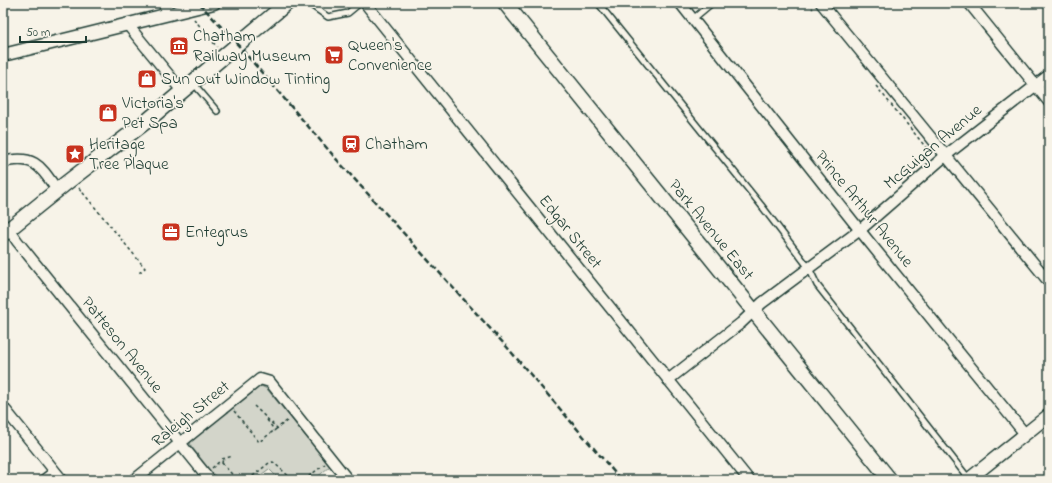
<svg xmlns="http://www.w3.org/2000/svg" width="1052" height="483" font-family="'Indie Flower',sans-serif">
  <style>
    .park { fill: #d3d5ca; stroke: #79897f }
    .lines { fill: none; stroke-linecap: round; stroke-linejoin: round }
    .service-casing { stroke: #1f3d34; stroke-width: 8 }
    .minor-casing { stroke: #1f3d34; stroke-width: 13 }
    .tertiary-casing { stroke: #1f3d34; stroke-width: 15 }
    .secondary-casing { stroke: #1f3d34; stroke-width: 17 }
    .path { stroke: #1f3d34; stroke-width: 1.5; stroke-dasharray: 3 3; stroke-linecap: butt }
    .service { stroke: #f7f3e8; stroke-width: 5 }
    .minor { stroke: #f7f3e8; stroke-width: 10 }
    .tertiary { stroke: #f7f3e8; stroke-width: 12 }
    .secondary { stroke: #f7f3e8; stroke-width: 14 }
    .rail { stroke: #1f3d34; stroke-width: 2.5; stroke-dasharray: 6 3; stroke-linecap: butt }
    .labels { text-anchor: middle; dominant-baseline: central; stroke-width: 3.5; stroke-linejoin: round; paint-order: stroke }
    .poi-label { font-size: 17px; fill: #1f3d34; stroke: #f7f3e8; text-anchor: start }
    .street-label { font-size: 17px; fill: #1f3d34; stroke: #f7f3e8 }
  </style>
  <rect width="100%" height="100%" fill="#f7f3e8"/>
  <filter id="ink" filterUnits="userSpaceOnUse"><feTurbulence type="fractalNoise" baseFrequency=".025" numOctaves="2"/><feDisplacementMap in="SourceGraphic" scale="8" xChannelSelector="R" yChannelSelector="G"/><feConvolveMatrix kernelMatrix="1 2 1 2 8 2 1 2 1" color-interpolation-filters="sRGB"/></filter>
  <g filter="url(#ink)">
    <path class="park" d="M261 386 267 389 330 466 314 480H280L269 469 254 480H218L191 446 190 442 192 440 255 387Z"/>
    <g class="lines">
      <defs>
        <g id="service">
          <path d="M308 3 328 17 348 13 360 3"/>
          <path d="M598 3 761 205 809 268 817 285 969 479"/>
          <path d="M693 19 712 3"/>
          <path d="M194 84 217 111"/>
          <path d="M40 480 53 470"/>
        </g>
        <g id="minor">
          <path d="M163 3 169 13"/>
          <path d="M365 3 749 480"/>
          <path d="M680 3 866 238 1025 434"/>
          <path d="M821 3 1049 282"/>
          <path d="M969 3 1049 102"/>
          <path d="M127 24 182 91"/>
          <path d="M3 162C35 154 41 167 57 190"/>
          <path d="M9 229 17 241 210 480"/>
          <path d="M668 380 741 323 762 303 860 230 945 156 1049 75"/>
          <path d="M3 407 62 480"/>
          <path d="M134 480 260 379 270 382 348 480"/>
        </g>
        <g id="tertiary">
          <path d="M3 55 214 3"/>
          <path d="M968 480 1049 415"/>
        </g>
        <g id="secondary">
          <path d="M505 3 890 480"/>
          <path d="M3 234 65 184 148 120 287 3"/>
        </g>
      </defs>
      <use href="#service" class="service-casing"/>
      <use href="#minor" class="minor-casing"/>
      <use href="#tertiary" class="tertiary-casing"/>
      <use href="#secondary" class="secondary-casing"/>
      <g class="path">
        <path d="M808 3 813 9"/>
        <path d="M194 19 217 47"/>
        <path d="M876 86 928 150"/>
        <path d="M79 188 145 268 139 273"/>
        <path d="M254 406 278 429"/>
        <path d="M234 411 259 442 288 420"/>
        <path d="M267 420 275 431"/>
        <path d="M222 459 233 456"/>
        <path d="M222 463 237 480"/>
        <path d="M212 468 219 462 222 463 223 458"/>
        <path d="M248 480 269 463 273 462 293 480"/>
        <path d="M304 480 325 464"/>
      </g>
      <use href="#service" class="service"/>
      <use href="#minor" class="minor"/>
      <use href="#tertiary" class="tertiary"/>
      <use href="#secondary" class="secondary"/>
      <path class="rail" d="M199 3 238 45 338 161 506 346 621 480"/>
    </g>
  </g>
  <defs>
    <symbol id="museum-square" viewBox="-11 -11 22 22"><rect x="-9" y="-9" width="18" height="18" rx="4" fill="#c8321e" stroke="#f7f3e8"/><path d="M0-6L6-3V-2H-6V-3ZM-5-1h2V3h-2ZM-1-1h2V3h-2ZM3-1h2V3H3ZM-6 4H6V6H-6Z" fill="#fff"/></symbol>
    <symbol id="supermarket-square" viewBox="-11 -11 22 22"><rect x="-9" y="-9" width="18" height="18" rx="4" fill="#c8321e" stroke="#f7f3e8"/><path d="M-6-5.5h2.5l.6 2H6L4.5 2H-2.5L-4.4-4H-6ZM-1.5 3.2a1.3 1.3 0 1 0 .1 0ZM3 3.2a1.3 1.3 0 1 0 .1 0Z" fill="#fff"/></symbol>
    <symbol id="shop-square" viewBox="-11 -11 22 22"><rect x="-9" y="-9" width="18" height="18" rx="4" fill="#c8321e" stroke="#f7f3e8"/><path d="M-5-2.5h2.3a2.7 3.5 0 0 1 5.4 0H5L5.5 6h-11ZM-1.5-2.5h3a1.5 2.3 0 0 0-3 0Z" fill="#fff"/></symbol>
    <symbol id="station-square" viewBox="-11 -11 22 22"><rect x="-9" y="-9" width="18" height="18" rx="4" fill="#c8321e" stroke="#f7f3e8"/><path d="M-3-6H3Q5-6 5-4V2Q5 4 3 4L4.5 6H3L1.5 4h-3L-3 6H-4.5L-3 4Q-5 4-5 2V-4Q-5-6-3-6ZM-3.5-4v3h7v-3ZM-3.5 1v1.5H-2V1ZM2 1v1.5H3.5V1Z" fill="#fff"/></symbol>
    <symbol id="sight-square" viewBox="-11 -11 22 22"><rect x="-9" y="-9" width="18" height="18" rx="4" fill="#c8321e" stroke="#f7f3e8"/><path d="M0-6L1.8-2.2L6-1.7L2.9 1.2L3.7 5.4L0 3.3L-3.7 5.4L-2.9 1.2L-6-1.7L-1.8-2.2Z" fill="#fff"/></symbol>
    <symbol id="office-square" viewBox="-11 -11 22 22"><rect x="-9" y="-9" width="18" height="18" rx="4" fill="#c8321e" stroke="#f7f3e8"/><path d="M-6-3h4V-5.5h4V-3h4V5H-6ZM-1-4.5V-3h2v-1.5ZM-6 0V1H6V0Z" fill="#fff"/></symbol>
  </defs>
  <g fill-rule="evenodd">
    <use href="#museum-square" x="168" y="35" width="22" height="22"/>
    <use href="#supermarket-square" x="323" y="44" width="22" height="22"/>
    <use href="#shop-square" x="136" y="68" width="22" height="22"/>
    <use href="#shop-square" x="97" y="102" width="22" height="22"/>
    <use href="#station-square" x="340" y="133" width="22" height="22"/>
    <use href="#sight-square" x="64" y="143" width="22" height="22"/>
    <use href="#office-square" x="160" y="221" width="22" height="22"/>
  </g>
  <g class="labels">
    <g class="poi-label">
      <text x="193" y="36">Chatham<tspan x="193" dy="20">Railway Museum</tspan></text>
      <text x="348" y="45">Queen's<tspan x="348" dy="20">Convenience</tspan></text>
      <text x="161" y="79">Sun Out Window Tinting</text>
      <text x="122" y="103">Victoria's<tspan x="122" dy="20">Pet Spa</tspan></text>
      <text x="89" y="144">Heritage<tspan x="89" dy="20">Tree Plaque</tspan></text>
      <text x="365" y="144">Chatham</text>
      <text x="185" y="232">Entegrus</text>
    </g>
    <g class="street-label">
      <text transform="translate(933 147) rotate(-40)">McGuigan Avenue</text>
      <text transform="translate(864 209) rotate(51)">Prince Arthur Avenue</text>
      <text transform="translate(711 230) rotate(51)">Park Avenue East</text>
      <text transform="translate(570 232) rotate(51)">Edgar Street</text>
      <text transform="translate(122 345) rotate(51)">Patteson Avenue</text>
      <text transform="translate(191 414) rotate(-39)">Raleigh Street</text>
    </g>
  </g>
  <rect width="1052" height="483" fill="none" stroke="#f7f3e8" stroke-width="16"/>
  <rect x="8" y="8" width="1036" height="467" fill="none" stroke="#1f3d34" stroke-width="1.5" filter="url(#ink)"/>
  <path d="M20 36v6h66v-6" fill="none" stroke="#1f3d34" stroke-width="2"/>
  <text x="26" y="36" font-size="12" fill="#1f3d34" stroke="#f7f3e8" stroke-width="3" paint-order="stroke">50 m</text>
</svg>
